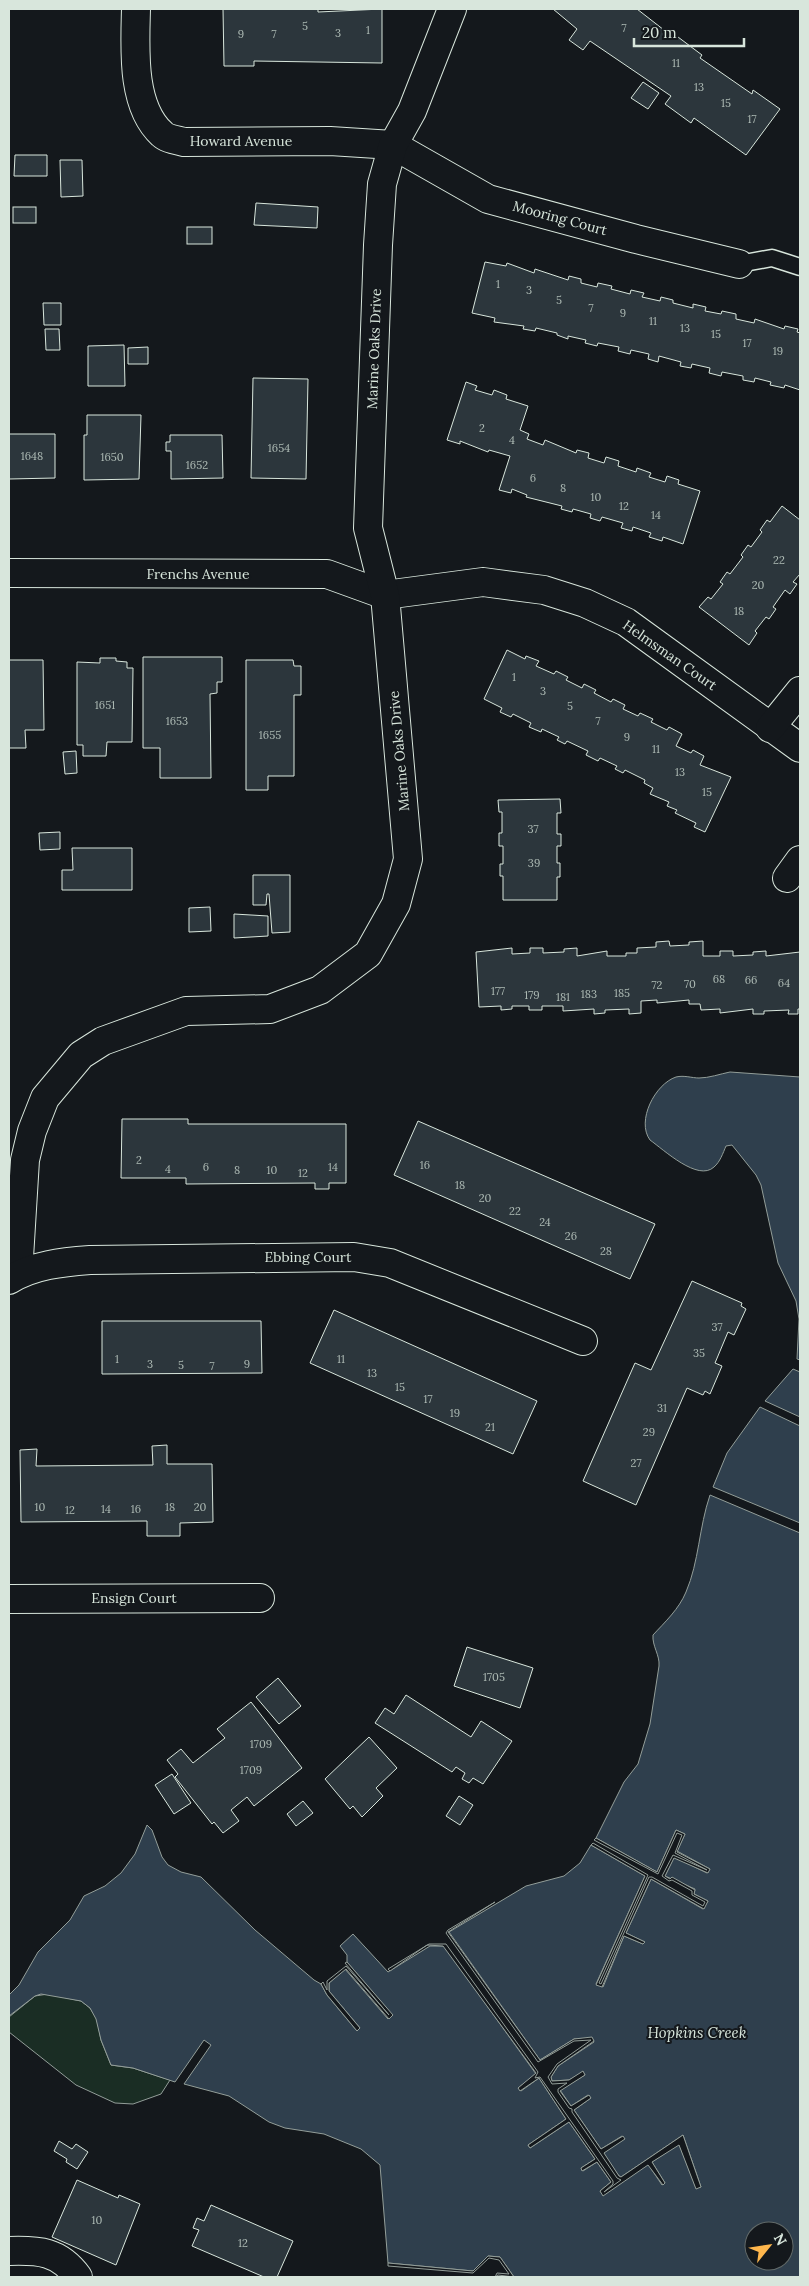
<svg xmlns="http://www.w3.org/2000/svg" width="809" height="2286" font-family="Lora,serif">
  <style>
    .green { fill: #1a2d24; stroke: #939e99 }
    .water { fill: #2f3f4d; stroke: #939e99; fill-rule: evenodd }
    .pier { fill: #14181c; stroke: #939e99 }
    .building { fill: #2c363c; stroke: #d8e6dc }
    .lines { fill: none; stroke-linecap: round; stroke-linejoin: round }
    .lane-casing { stroke: #d8e6dc; stroke-width: 19 }
    .street-casing { stroke: #d8e6dc; stroke-width: 30 }
    .lane { stroke: #14181c; stroke-width: 16 }
    .street { stroke: #14181c; stroke-width: 28 }
    .labels { text-anchor: middle; dominant-baseline: central; stroke-width: 4; stroke-linejoin: round; paint-order: stroke }
    .number-label { font-size: 11px; fill: #adbab4 }
    .street-label { font-size: 14px; fill: #d8e6dc; stroke: #14181c }
    .water-label { font-size: 15px; font-style: italic; fill: #d8e6dc; stroke: #14181c }
  </style>
  <rect width="100%" height="100%" fill="#14181c"/>
  <path class="green" d="M48 1994 81 2001 90 2008 97 2019 101 2040 111 2065 133 2068 170 2080 161 2094 133 2104 115 2103 76 2085 9 2032V2017L35 1996Z"/>
  <g class="water">
    <path d="M730 1072 800 1077V1360L797 1359 799 1319 796 1301 778 1263 761 1185 756 1175 732 1145 726 1146C723 1153 720 1162 714 1167 698 1182 664 1150 650 1140 636 1121 655 1084 676 1077 684 1075 692 1078 699 1078 709 1078 720 1074 730 1072Z"/>
    <path d="M793 1369 800 1372V1417L765 1401Z"/>
    <path d="M760 1407 800 1426V1523L713 1487 727 1453Z"/>
    <path d="M710 1495 800 1533V2277H514L500 2257 488 2256 473 2271 388 2263 380 2165 361 2149 324 2134 285 2128 269 2122 229 2096 184 2084 211 2045 204 2040 175 2082 133 2068 111 2065 101 2040 96 2019 90 2008 81 2001 41 1994 35 1996 9 2016V1995L19 1985 38 1952 70 1920 84 1896 105 1886 121 1873 135 1854 147 1825 152 1830 162 1857 168 1865 181 1872 201 1877 255 1930 314 1980 321 1984 327 1995 357 2031 360 2028 329 1991V1983L345 1969 388 2019 392 2015 347 1962V1955L340 1946 353 1934 388 1972 430 1946H444L536 2074 518 2088 521 2091 539 2078 566 2119 528 2145 530 2148 569 2122 595 2159 581 2168 583 2171 597 2162 611 2182 600 2191 603 2195 648 2164 662 2185 665 2183 652 2162 679 2144 696 2188 701 2187 683 2135 621 2177 619 2176 603 2153 624 2139 622 2136 601 2149 574 2110 591 2098 588 2095 571 2106 560 2090 585 2075 583 2072 569 2080 552 2081 551 2077 558 2066 594 2042 592 2038 574 2039 540 2060 449 1932 526 1886 564 1876 580 1863 591 1845 645 1876 596 1984 603 1987 624 1936 643 1944 645 1942 626 1933 651 1879 703 1909 708 1901 694 1894 695 1889 665 1876 674 1857 707 1873 710 1869 677 1851 685 1834 676 1830 657 1872 596 1838 624 1782 638 1764 650 1724 659 1666C660 1655 652 1646 653 1635 665 1622 679 1609 686 1592 699 1562 699 1527 710 1495ZM754 2231H784V2261H754Z"/>
  </g>
  <g class="pier">
    <path d="M676 1830 685 1834 677 1852 710 1869 708 1873 674 1858 665 1876 670 1879 672 1877 695 1890 694 1894 708 1901 704 1909 651 1879 626 1933 645 1942 643 1944 624 1936 602 1987 596 1985 645 1876 591 1845 593 1843 648 1875 599 1983 601 1984 649 1877H652L703 1906 705 1902 692 1895V1891L672 1880 669 1881 662 1876 673 1855 707 1870 675 1853 682 1835 677 1833 658 1874 594 1840 596 1838 657 1872Z"/>
    <path d="M495 1902 448 1932 540 2060 574 2039 592 2037 594 2041 558 2066 551 2077 552 2081 569 2080 583 2071 585 2075 560 2091 571 2106 589 2095 591 2098 574 2110 601 2149 623 2136 625 2139 604 2153 619 2176 621 2177 683 2135 701 2187 696 2189 679 2145 652 2162 665 2183 663 2185 648 2165 603 2196 600 2191 611 2182 597 2162 582 2171 581 2168 595 2159 569 2122 530 2148 528 2145 566 2119 539 2078 520 2091 518 2088 536 2073 443 1946 427 1945 390 1971 388 1969 429 1944H446L538 2072 535 2078 540 2077 613 2181V2184L604 2192 621 2180 617 2178 572 2112V2109L569 2108 558 2092V2089L567 2083 552 2084 548 2077 557 2064 591 2040 574 2041 538 2062 446 1933 448 1930Z"/>
    <path d="M347 1962 393 2015 389 2019 346 1969 329 1983V1991L360 2028 357 2031 327 1995 321 1984 323 1982 327 1990V1981L346 1966 389 2015 345 1963Z"/>
    <path d="M488 2256 500 2257 514 2277 498 2275 495 2277 497 2273 509 2274 499 2260 489 2258 473 2273 388 2266V2263L473 2271Z"/>
  </g>
  <g class="building">
    <path d="M223 9H318V12L382 9V63L254 61V66H224Z"/>
    <path d="M553 9H637L673 37 674 34 702 55 700 58 752 94 753 90 780 109 746 155 694 118 691 123 665 104 671 96 590 41 583 50 569 40 577 29Z"/>
    <path d="M643 82 659 93 648 109 631 98Z"/>
    <path d="M15 155H47V176H14Z"/>
    <path d="M60 160H82L83 196 61 197Z"/>
    <path d="M256 203 318 207 317 228 254 225Z"/>
    <rect x="13" y="207" width="23" height="16"/>
    <rect x="187" y="227" width="25" height="17"/>
    <path d="M485 262 506 266 507 263 534 273 535 269 568 280 569 276 581 279V283L597 287 598 283 612 286 611 289 630 294 631 290 644 293 642 297 660 301 661 297 673 300V303L693 308V304L706 307 705 311 721 314 722 311 736 314V319L754 323 755 319 784 329 785 326 798 329 797 332 800 333V390L785 385 784 388 770 385 771 382 755 378 754 382 743 380V376L722 372 721 376 709 373 710 368 692 364 691 368 680 366 681 362 659 356 658 362 648 359 649 354 631 350 630 354 618 351 619 347 598 343 597 346 585 343 586 340 568 336V339L557 335V333L536 328 535 331 523 329 524 326 494 322 495 318 472 313Z"/>
    <path d="M43 303H61V325H44Z"/>
    <path d="M45 329H59L60 350H46Z"/>
    <path d="M124 345 125 386H88V346Z"/>
    <path d="M148 347V364H128V348Z"/>
    <path d="M253 378 308 379 306 479 251 478Z"/>
    <path d="M466 382 477 386 475 390 492 395 494 390 507 395 506 399 528 406 520 430 529 434 527 439 543 445 545 440 576 453 577 450 589 453 588 458 604 463 606 457 619 461 618 466 636 472 637 468 651 473 649 477 665 482 667 476 679 480 678 484 700 491 683 544 663 537 662 541 649 537 651 533 633 527 632 531 621 528 623 523 602 517 600 521 590 518 591 514 573 509 572 512 561 509 562 506 526 497 527 495 512 489 511 493 499 490 510 456 489 450 488 452 460 441V444L447 440Z"/>
    <path d="M87 415H141L139 479 84 480V435H87Z"/>
    <path d="M9 434H55V478L9 479Z"/>
    <path d="M170 435H222L223 478 171 479V451H166V442H170Z"/>
    <path d="M782 506 800 520V574L793 582 797 584 790 594 785 590 773 607 776 609 769 619 766 617 755 631 757 633 749 645 699 607 708 597 711 599 723 584 720 582 727 572 730 574 743 557 741 555 748 545 751 547 762 532 760 530 767 520 770 522Z"/>
    <path d="M507 650 525 659 526 656 539 661 536 666 554 674 556 671 568 677 566 680 582 688 584 684 596 690 594 693 611 702 613 699 625 705 623 709 638 716 640 713 653 719 651 722 667 730 669 727 682 734 676 746 691 753 693 750 704 756 700 765 731 777 705 832 694 827 696 823 675 813 677 810 667 806 669 802 650 794 653 788 644 783 645 780 625 770 623 773 615 769 617 766 600 758 598 761 586 755 588 751 567 741 565 744 557 740 559 737 542 729 541 732 529 727 531 723 513 714 511 717 500 712 502 708 484 699Z"/>
    <path d="M143 657H222V682H217V693L210 694 211 778H160V748H143Z"/>
    <path d="M100 658H116V661L127 662V668H133L132 742H107L106 756H83V745H77V662L100 663Z"/>
    <path d="M9 660H43L44 730H25L26 748H9Z"/>
    <path d="M246 660H293L294 666H301V695H294V776H268V790H246Z"/>
    <path d="M76 751 77 773 65 774 63 752Z"/>
    <path d="M560 799 561 813H557V834H561V846H557V863H560V877H557V900H503V876H500V864H503V846H499V833H502V812H499L498 800Z"/>
    <path d="M60 832V849L40 850 39 833Z"/>
    <path d="M72 848H132V890H62V870H73Z"/>
    <path d="M253 875H290V932L272 933 269 894H267L266 905H253Z"/>
    <path d="M210 907 211 931 189 932V908Z"/>
    <path d="M234 914 268 916V936L234 938Z"/>
    <path d="M669 941 670 946 689 945V942L703 941V956H720V951H733V956L753 955V952L766 951V956L800 952V1009H798V1014H788L789 1010 764 1011V1014H753V1009L720 1013V1009L701 1010 700 1004H689V1000L657 1003V1000L641 1001V1013L629 1014V1009L605 1010V1013L594 1014V1009L563 1011V1006H542V1010H529V1006H512V1009L501 1010V1006L479 1007 476 952 512 948V954L530 953V948H543V953L564 952V949L577 948V956L607 951V956H626V953H637V948L656 947V942Z"/>
    <path d="M122 1119H188V1124H346V1183H329V1189H315V1183L186 1184V1178H121Z"/>
    <path d="M418 1121 655 1224 630 1279 394 1175Z"/>
    <path d="M692 1281 742 1303 741 1306 746 1309 734 1335 728 1332 715 1363 722 1366 710 1394 705 1391 703 1395 687 1388 636 1505 583 1481 635 1363 651 1370Z"/>
    <path d="M334 1310 537 1401 513 1454 310 1363Z"/>
    <path d="M102 1321H261L262 1373 102 1374Z"/>
    <path d="M167 1445V1464H212L213 1522 180 1523V1536H147V1521L21 1522 20 1450 37 1449 36 1466 153 1465 152 1446Z"/>
    <path d="M467 1647 533 1668 520 1708 454 1686Z"/>
    <path d="M278 1678 301 1706 279 1724 256 1697Z"/>
    <path d="M406 1695 471 1737 481 1721 512 1741 483 1784 473 1778 469 1783 462 1779 465 1773 456 1767 452 1772 375 1723 385 1708 394 1714Z"/>
    <path d="M251 1702 302 1768 254 1806 247 1797 231 1810 239 1821 223 1833 214 1822 212 1824 175 1777 178 1774 167 1760 181 1749 193 1763 225 1738 217 1729Z"/>
    <path d="M369 1737 397 1768 376 1788 383 1796 362 1817 353 1806 350 1809 325 1779Z"/>
    <path d="M172 1774 191 1803 174 1814 155 1785Z"/>
    <path d="M459 1796 473 1805 460 1825 446 1816Z"/>
    <path d="M303 1801 313 1813 296 1826 287 1814Z"/>
    <path d="M59 2141 72 2149 76 2144 88 2152 77 2169 66 2162 67 2159 54 2151Z"/>
    <path d="M77 2180 118 2198 119 2195 140 2204 116 2265 52 2237Z"/>
    <path d="M211 2205 293 2241 277 2277H264L192 2246 199 2230 193 2228 197 2218 204 2221Z"/>
  </g>
  <g class="lines">
    <defs>
      <path id="lane" d="M739 264 772 258 800 267"/>
      <g id="street">
        <path d="M136 9C135 48 131 106 162 134 167 139 177 140 184 142L330 141 393 145 488 199 636 239 739 264"/>
        <path d="M9 573 327 574 385 595 483 582 544 590 585 603 626 622 800 748"/>
        <path d="M770 728 800 691"/>
        <path d="M787 878 800 860"/>
        <path d="M18 1274 25 1160 32 1131 45 1098 81 1055 103 1041 186 1011 270 1009 320 990 368 954 396 904 408 859 385 595 368 528 378 245 382 184 393 145 412 111 452 9"/>
        <path d="M9 1280C33 1265 63 1262 90 1260L354 1257 390 1263 583 1341"/>
        <path d="M9 1599 260 1598"/>
        <path d="M9 2251C39 2250 59 2251 78 2277"/>
      </g>
    </defs>
    <use href="#lane" class="lane-casing"/>
    <use href="#street" class="street-casing"/>
    <use href="#lane" class="lane"/>
    <use href="#street" class="street"/>
  </g>
  <g class="labels">
    <g class="number-label">
      <text x="305" y="26">5</text>
      <text x="624" y="28">7</text>
      <text x="368" y="30">1</text>
      <text x="338" y="33">3</text>
      <text x="241" y="34">9</text>
      <text x="274" y="34">7</text>
      <text x="676" y="63">11</text>
      <text x="699" y="87">13</text>
      <text x="726" y="103">15</text>
      <text x="752" y="119">17</text>
      <text x="498" y="284">1</text>
      <text x="529" y="290">3</text>
      <text x="559" y="300">5</text>
      <text x="591" y="308">7</text>
      <text x="623" y="313">9</text>
      <text x="653" y="321">11</text>
      <text x="685" y="328">13</text>
      <text x="716" y="334">15</text>
      <text x="747" y="343">17</text>
      <text x="778" y="351">19</text>
      <text x="482" y="428">2</text>
      <text x="512" y="440">4</text>
      <text x="279" y="448">1654</text>
      <text x="32" y="456">1648</text>
      <text x="112" y="457">1650</text>
      <text x="197" y="465">1652</text>
      <text x="533" y="478">6</text>
      <text x="563" y="488">8</text>
      <text x="596" y="497">10</text>
      <text x="624" y="506">12</text>
      <text x="656" y="515">14</text>
      <text x="779" y="560">22</text>
      <text x="758" y="585">20</text>
      <text x="739" y="611">18</text>
      <text x="514" y="677">1</text>
      <text x="543" y="691">3</text>
      <text x="105" y="705">1651</text>
      <text x="570" y="706">5</text>
      <text x="177" y="721">1653</text>
      <text x="598" y="721">7</text>
      <text x="270" y="735">1655</text>
      <text x="627" y="737">9</text>
      <text x="656" y="749">11</text>
      <text x="680" y="772">13</text>
      <text x="707" y="792">15</text>
      <text x="533" y="829">37</text>
      <text x="534" y="863">39</text>
      <text x="719" y="979">68</text>
      <text x="751" y="980">66</text>
      <text x="784" y="983">64</text>
      <text x="690" y="984">70</text>
      <text x="657" y="985">72</text>
      <text x="498" y="991">177</text>
      <text x="622" y="993">185</text>
      <text x="589" y="994">183</text>
      <text x="532" y="995">179</text>
      <text x="563" y="997">181</text>
      <text x="139" y="1160">2</text>
      <text x="425" y="1165">16</text>
      <text x="206" y="1167">6</text>
      <text x="333" y="1167">14</text>
      <text x="168" y="1169">4</text>
      <text x="237" y="1170">8</text>
      <text x="272" y="1170">10</text>
      <text x="303" y="1173">12</text>
      <text x="460" y="1185">18</text>
      <text x="485" y="1198">20</text>
      <text x="515" y="1211">22</text>
      <text x="545" y="1222">24</text>
      <text x="571" y="1236">26</text>
      <text x="606" y="1251">28</text>
      <text x="717" y="1327">37</text>
      <text x="699" y="1353">35</text>
      <text x="117" y="1359">1</text>
      <text x="341" y="1359">11</text>
      <text x="150" y="1364">3</text>
      <text x="247" y="1364">9</text>
      <text x="181" y="1365">5</text>
      <text x="212" y="1366">7</text>
      <text x="372" y="1373">13</text>
      <text x="400" y="1387">15</text>
      <text x="428" y="1399">17</text>
      <text x="662" y="1408">31</text>
      <text x="455" y="1413">19</text>
      <text x="490" y="1427">21</text>
      <text x="649" y="1432">29</text>
      <text x="636" y="1463">27</text>
      <text x="40" y="1507">10</text>
      <text x="170" y="1507">18</text>
      <text x="200" y="1507">20</text>
      <text x="106" y="1509">14</text>
      <text x="136" y="1509">16</text>
      <text x="70" y="1510">12</text>
      <text x="494" y="1677">1705</text>
      <text x="261" y="1744">1709</text>
      <text x="251" y="1770">1709</text>
      <text x="97" y="2220">10</text>
      <text x="243" y="2243">12</text>
    </g>
    <g class="street-label">
      <text x="241" y="141">Howard Avenue</text>
      <text transform="translate(560 218) rotate(15)">Mooring Court</text>
      <text transform="translate(374 349) rotate(-88)">Marine Oaks Drive</text>
      <text x="198" y="574">Frenchs Avenue</text>
      <text transform="translate(670 655) rotate(35)">Helmsman Court</text>
      <text transform="translate(399 751) rotate(-95)">Marine Oaks Drive</text>
      <text x="308" y="1257">Ebbing Court</text>
      <text x="134" y="1598">Ensign Court</text>
    </g>
    <g class="water-label">
      <text x="697" y="2032">Hopkins Creek</text>
    </g>
  </g>
  <rect width="809" height="2286" fill="none" stroke="#d8e6dc" stroke-width="20"/>
  <g transform="translate(769 2246) rotate(60)"><circle r="24" fill="#14181c" stroke="#626a69"/>
  <path d="M0-4L9 19L0 12L-9 19Z" fill="#ffb74d"/>
  <text y="-8" font-size="14" font-weight="bold" text-anchor="middle" fill="#d8e6dc">N</text>
  </g>
  <path d="M634 38v8h110v-8" fill="none" stroke="#d8e6dc" stroke-width="2.5"/>
  <text x="642" y="38" font-size="15" fill="#d8e6dc" stroke="#14181c" stroke-width="4" paint-order="stroke">20 m</text>
</svg>
